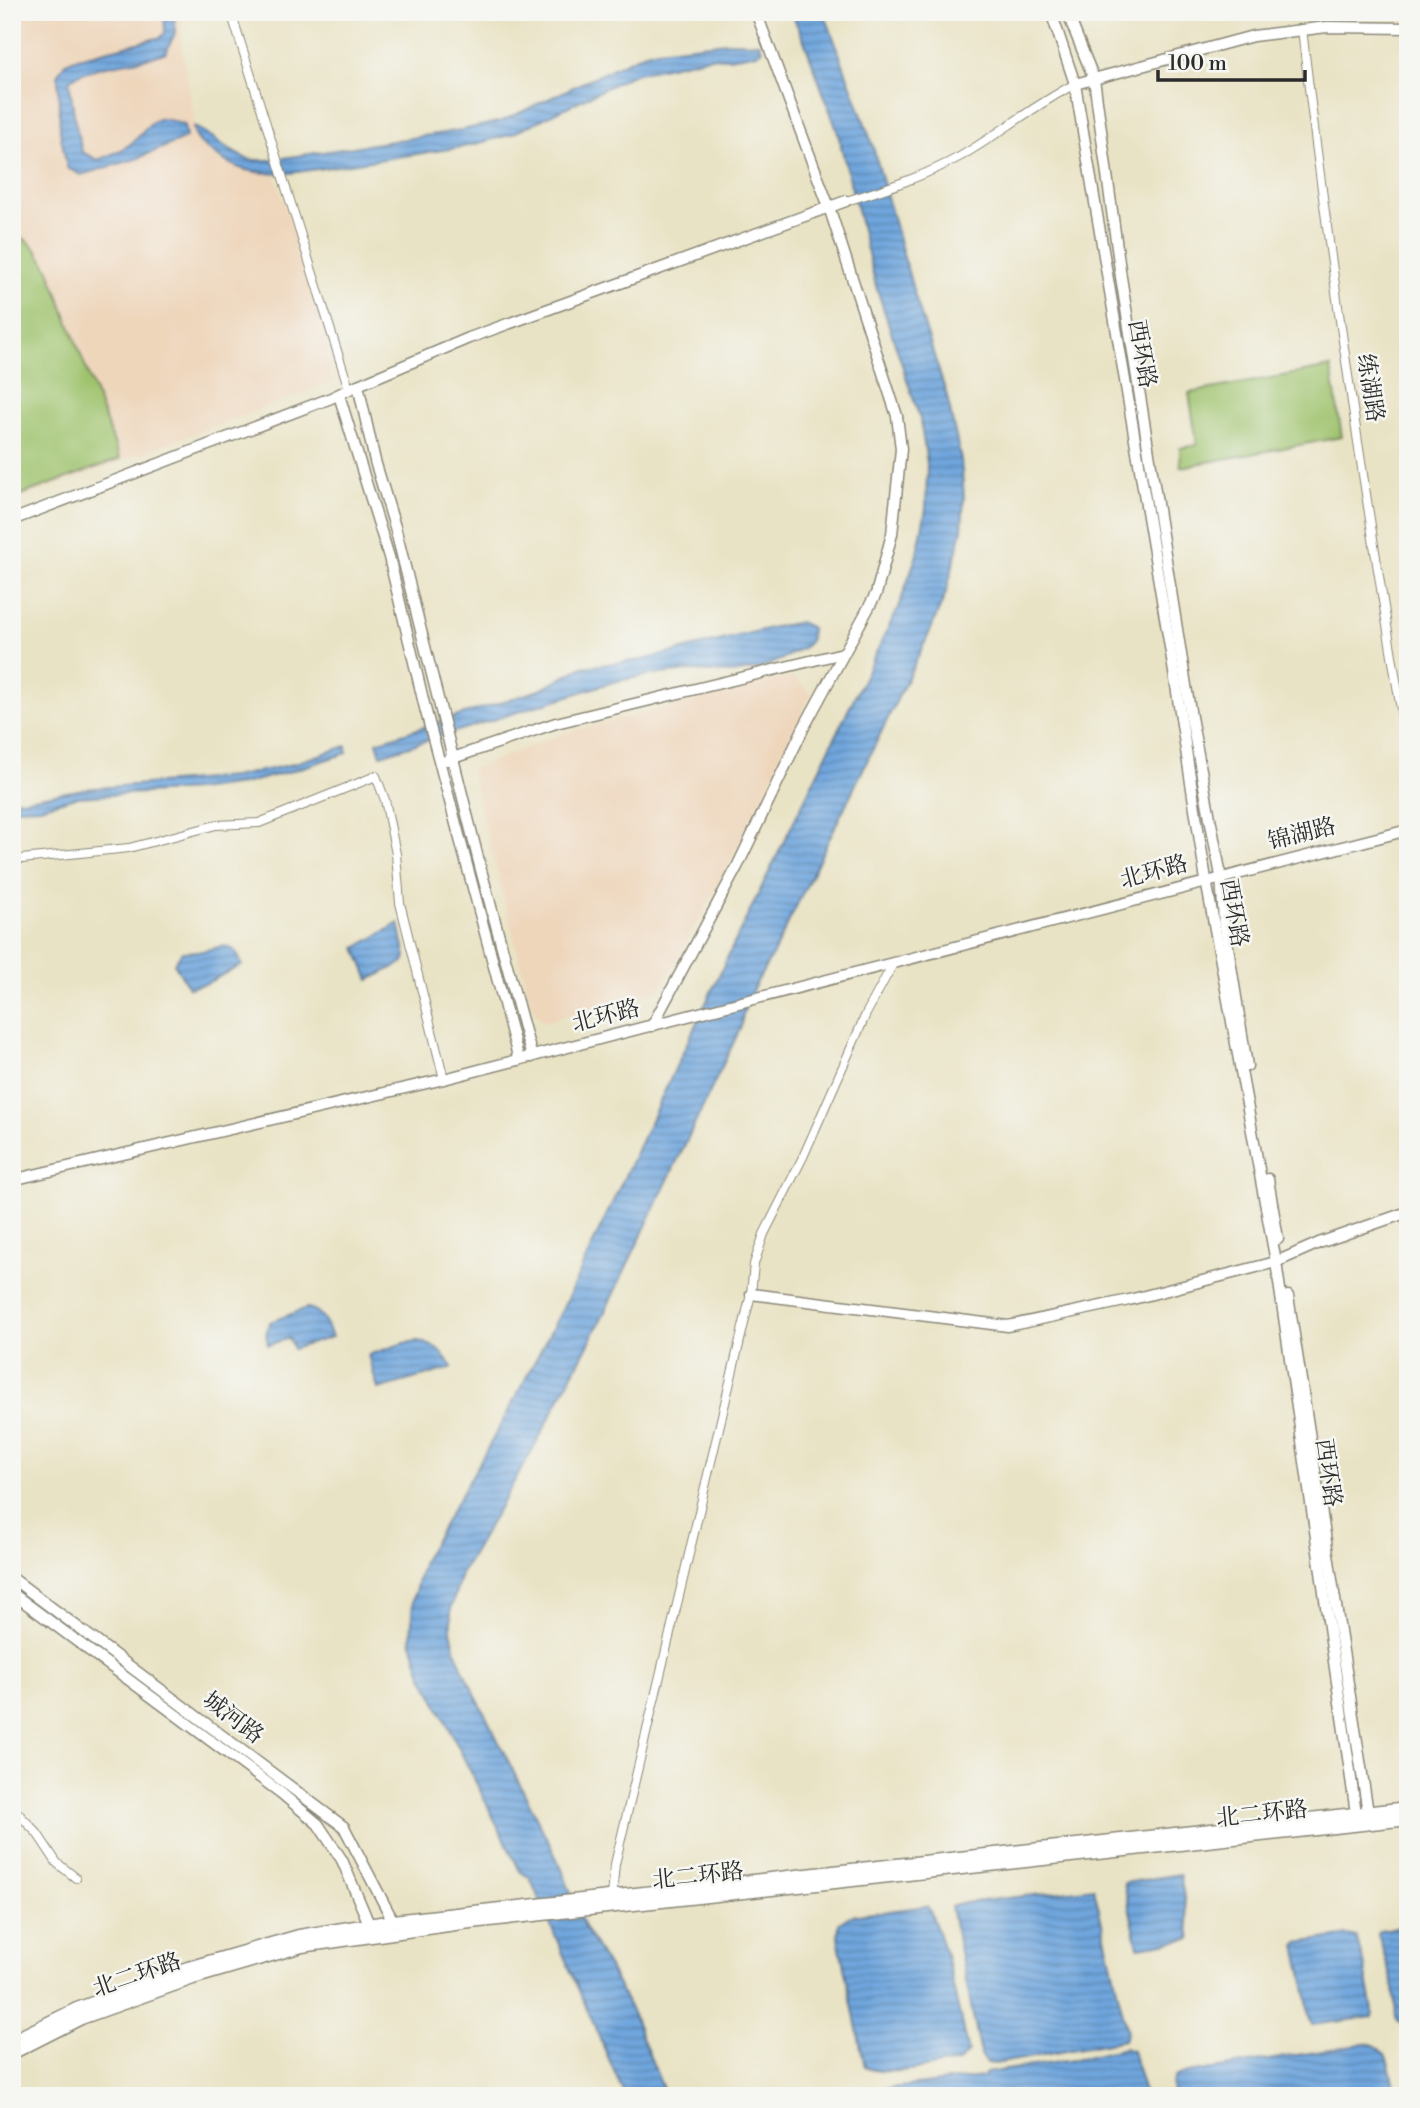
<svg xmlns="http://www.w3.org/2000/svg" width="1420" height="2108" font-family="'Libre Bodoni','Noto Serif SC',serif">
  <style>
    .built { fill: #eed6bb }
    .park { fill: #9ec26c; stroke: #64764c; stroke-width: 2 }
    .water { fill: url(#water-rules); stroke: #4d6884; stroke-width: 2 }
    .lines { fill: none; stroke-linecap: round; stroke-linejoin: round }
    .street-casing { stroke: #8a8778; stroke-width: 10 }
    .secondary-casing { stroke: #8a8778; stroke-width: 13 }
    .primary-casing { stroke: #8a8778; stroke-width: 15 }
    .street { stroke: #fff; stroke-width: 8 }
    .secondary { stroke: #fff; stroke-width: 10 }
    .primary { stroke: #fff; stroke-width: 12 }
    .labels { text-anchor: middle; dominant-baseline: central; stroke-width: 5; stroke-linejoin: round; paint-order: stroke }
    .street-label { font-size: 23px; fill: #2b2b2b; stroke: #f6f6f2 }
  </style>
  <defs>
    <pattern id="water-rules" width="6" height="5" patternUnits="userSpaceOnUse" patternTransform="scale(1.75)"><rect width="6" height="5" fill="#6fa6dd"/><path d="M0 2.5h6" fill="none" stroke="#5b87b3"/></pattern>
  </defs>
  <rect width="100%" height="100%" fill="#f6f6f2"/>
  <filter id="ink" filterUnits="userSpaceOnUse"><feTurbulence type="fractalNoise" baseFrequency=".0143" numOctaves="2"/><feDisplacementMap in="SourceGraphic" scale="14" xChannelSelector="R" yChannelSelector="G"/><feConvolveMatrix kernelMatrix="1 2 1 2 8 2 1 2 1" color-interpolation-filters="sRGB"/></filter>
  <filter id="wash" filterUnits="userSpaceOnUse"><feTurbulence type="fractalNoise" baseFrequency=".00686" numOctaves="4" result="noise"/><feDisplacementMap in="SourceGraphic" scale="28" xChannelSelector="R" yChannelSelector="G"/><feGaussianBlur stdDeviation="1.57" result="paint"/><feColorMatrix in="noise" values="0 0 0 0 0 0 0 0 0 0 0 0 0 0 0 0 0 1.4 0 .05"/><feComposite in="paint" operator="in"/></filter>
  <g filter="url(#wash)">
    <rect width="100%" height="100%" fill="#e9e3c5"/>
    <g class="built">
      <path d="M12 12H181L182 49 194 117 193 127 237 169 275 174 329 341 331 383 12 501Z"/>
      <path d="M779 678H795L811 694 732 859 660 990 543 1022 532 1009 471 770 564 733Z"/>
    </g>
    <g class="park">
      <path d="M12 233C30 238 40 254 49 270L120 459 12 498Z"/>
      <path d="M1331 367 1342 437 1181 467 1180 448 1197 445 1189 393Z"/>
    </g>
    <g class="water">
      <path d="M164 12H174L175 33 166 52C135 65 98 62 69 80L75 121 82 152 98 160C110 155 123 151 133 142 156 121 150 112 184 125L186 138 136 159 81 175 67 168 60 131 58 74 65 63 78 58 161 37 165 33Z"/>
      <path d="M791 12H824L872 143 914 293 947 396 961 460 964 496 962 530 946 593 928 636 773 954C761 975 743 1001 741 1027L601 1320 537 1442 461 1574 451 1609V1630L455 1649 465 1674 561 1867 584 1927 609 1968 633 2015 666 2096H625L530 1878 520 1871 422 1674 411 1640 413 1599 423 1561 502 1423 562 1310 728 956 899 606 917 554 926 509 927 463 920 419 876 286 837 130 803 38Z"/>
      <path d="M727 42 759 43 762 50 759 53 728 58 710 57 634 74 514 133 502 137 463 147 284 174C253 173 236 171 212 152 201 144 195 140 193 127 213 133 227 153 248 159 255 161 264 160 271 160L462 130 502 121 643 54 657 50Z"/>
      <path d="M801 622 811 628 810 640 806 646 780 660 758 669 732 673 690 671 648 675 613 682 381 755 377 742 542 689 582 667 642 660 774 627Z"/>
      <path d="M346 746 347 753 288 772 243 784 196 790 76 797 40 807 12 808V798L21 800 84 789 233 777 289 765Z"/>
      <path d="M399 923 406 957 404 962 369 980 356 948Z"/>
      <path d="M222 946C235 946 237 954 242 965L207 983 189 988 174 963 182 952 203 951Z"/>
      <path d="M307 1308C323 1310 326 1324 332 1337L293 1349 289 1338 268 1345 266 1334 270 1322Z"/>
      <path d="M419 1341 437 1348 452 1367 449 1369 378 1389 368 1355 404 1343Z"/>
      <path d="M1180 1874 1191 1939 1138 1947 1124 1883Z"/>
      <path d="M1094 1888 1127 2032 1124 2040 995 2064 987 2063 981 2055 951 1907 956 1904Z"/>
      <path d="M927 1906 930 1910 946 1955 968 2052 959 2062C935 2065 886 2078 865 2067L838 1938 839 1923 850 1916Z"/>
      <path d="M1408 1924V2021L1400 2023 1396 2018 1394 1988 1378 1934 1379 1931Z"/>
      <path d="M1348 1935 1356 1937 1364 1963 1373 2010 1372 2017 1312 2025 1309 2016 1305 1986 1296 1946 1298 1943Z"/>
      <path d="M1363 2043C1392 2043 1390 2075 1396 2096L1173 2094 1172 2085 1175 2077 1182 2074 1353 2046Z"/>
      <path d="M1125 2048 1132 2051 1145 2096H870L882 2089 983 2077 986 2073 1073 2060Z"/>
    </g>
  </g>
  <g filter="url(#ink)">
    <g class="lines">
      <defs>
        <g id="street">
          <path d="M231 12 349 389"/>
          <path d="M1302 29C1330 270 1367 511 1408 751"/>
          <path d="M846 201C886 189 925 176 961 156 1000 133 1035 105 1075 84"/>
          <path d="M12 860 129 848 216 825 259 823 376 776 385 800 396 854 400 903 444 1079"/>
          <path d="M12 1807 37 1833 57 1863 76 1878"/>
          <path d="M612 1896 615 1864 751 1294 754 1264 764 1234 803 1157 866 1014 894 962"/>
        </g>
        <g id="secondary">
          <path d="M1051 12 1075 84 1171 653 1206 880 1276 1262 1357 1820"/>
          <path d="M1067 12 1094 79 1121 277 1191 717 1221 876 1224 922 1247 1066"/>
          <path d="M1075 84 1253 36 1327 27 1408 28"/>
          <path d="M339 395 389 557 425 708 519 1060"/>
          <path d="M12 520 331 398 358 385"/>
          <path d="M447 760 556 723 843 653"/>
          <path d="M652 1026 737 867 803 729 876 594 892 534 901 449 897 416 829 207 756 12"/>
          <path d="M532 1057 481 870 395 527 375 461 358 385 469 338 846 201"/>
          <path d="M1268 1179 1278 1239"/>
          <path d="M12 1180 444 1079 1408 830"/>
          <path d="M751 1294 1008 1326 1129 1300 1276 1262 1319 1243 1408 1212"/>
          <path d="M1288 1296 1369 1819"/>
          <path d="M12 1578 344 1827 393 1921"/>
          <path d="M12 1593 281 1793 318 1824 342 1860 369 1924"/>
        </g>
        <g id="primary">
          <path d="M12 2041 77 2009 188 1968 299 1936 393 1921 1408 1808"/>
          <path d="M12 2053 81 2018 193 1978 302 1946 462 1923 1408 1819"/>
        </g>
      </defs>
      <use href="#street" class="street-casing"/>
      <use href="#secondary" class="secondary-casing"/>
      <use href="#primary" class="primary-casing"/>
      <use href="#street" class="street"/>
      <use href="#secondary" class="secondary"/>
      <use href="#primary" class="primary"/>
    </g>
  </g>
  <g class="labels">
    <g class="street-label">
      <text transform="translate(1142 354) rotate(80)">西环路</text>
      <text transform="translate(1370 388) rotate(81)">练湖路</text>
      <text transform="translate(1302 834) rotate(-14)">锦湖路</text>
      <text transform="translate(1154 872) rotate(-15)">北环路</text>
      <text transform="translate(1234 913) rotate(80)">西环路</text>
      <text transform="translate(606 1016) rotate(-14)">北环路</text>
      <text transform="translate(1328 1473) rotate(82)">西环路</text>
      <text transform="translate(233 1718) rotate(37)">城河路</text>
      <text transform="translate(1262 1814) rotate(-6)">北二环路</text>
      <text transform="translate(698 1876) rotate(-6)">北二环路</text>
      <text transform="translate(137 1975) rotate(-19)">北二环路</text>
    </g>
  </g>
  <rect width="1420" height="2108" fill="none" stroke="#f6f6f2" stroke-width="42"/>
  <path d="M1158 70v10h147v-10" fill="none" stroke="#2b2b2b" stroke-width="3.5"/>
  <text x="1168" y="70" font-size="21" fill="#2b2b2b" stroke="#f6f6f2" stroke-width="5" paint-order="stroke">100 m</text>
</svg>
